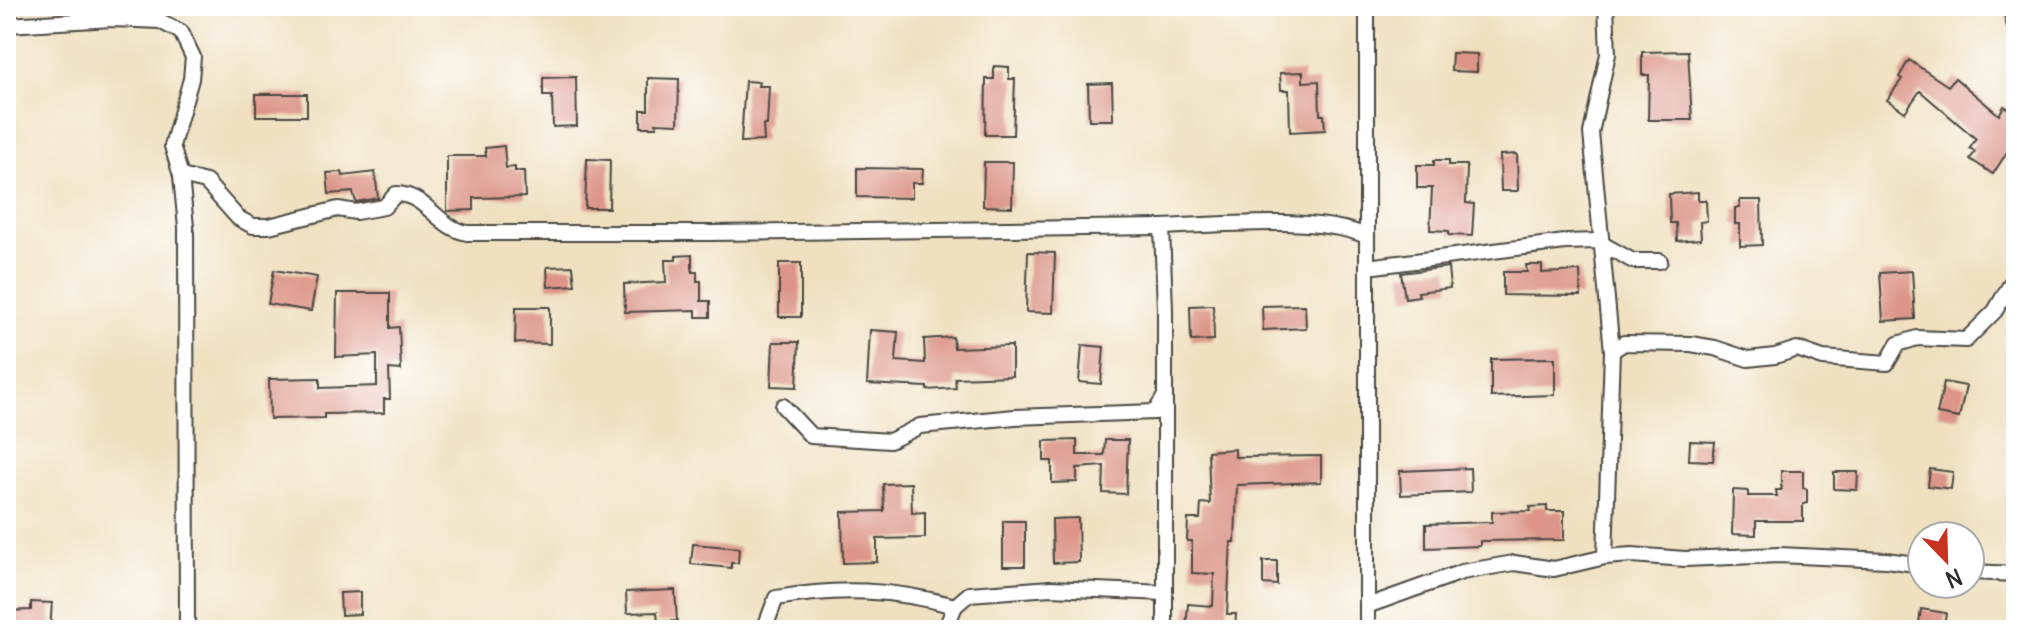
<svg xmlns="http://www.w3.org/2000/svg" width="2022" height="636" font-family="Delius,sans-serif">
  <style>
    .building { fill: #dc9588 }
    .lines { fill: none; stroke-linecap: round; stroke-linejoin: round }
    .minor-casing { stroke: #484641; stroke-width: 18 }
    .minor { stroke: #fff; stroke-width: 14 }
  </style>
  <rect width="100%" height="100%" fill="#fff"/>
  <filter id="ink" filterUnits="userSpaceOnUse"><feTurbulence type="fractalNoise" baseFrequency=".0125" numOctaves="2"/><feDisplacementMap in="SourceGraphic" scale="16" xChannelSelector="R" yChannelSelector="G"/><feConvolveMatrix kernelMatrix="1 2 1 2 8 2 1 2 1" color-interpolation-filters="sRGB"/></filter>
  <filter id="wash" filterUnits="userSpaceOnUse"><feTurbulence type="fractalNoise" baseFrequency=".006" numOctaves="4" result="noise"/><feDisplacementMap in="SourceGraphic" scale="32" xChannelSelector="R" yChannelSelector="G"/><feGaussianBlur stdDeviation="1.8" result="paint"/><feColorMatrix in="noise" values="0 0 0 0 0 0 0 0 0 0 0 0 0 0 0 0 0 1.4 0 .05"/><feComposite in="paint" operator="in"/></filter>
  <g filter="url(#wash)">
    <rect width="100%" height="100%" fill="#efe0c0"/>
    <g id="blocks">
      <g class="building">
        <path d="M1688 51 1692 120H1648L1649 75H1642V52Z"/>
        <path d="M1452 53 1477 54V72L1451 71Z"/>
        <path d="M1909 60 1948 86 1955 78 1999 115 2004 106 2016 114V138L1993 174 1970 159 1975 152 1970 148 1976 139 1920 91 1905 112 1887 100 1902 79 1899 77Z"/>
        <path d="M994 66 1009 67V79H1015L1013 135H985L986 79H994Z"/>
        <path d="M1303 72V82L1319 81 1320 115H1324L1325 130 1290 132 1289 90H1281L1280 73Z"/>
        <path d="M576 77 577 126 553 127 552 96H543V78Z"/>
        <path d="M648 78 679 79 678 124 656 123 657 127H641V110H648Z"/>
        <path d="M745 81 759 82 758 86H769L767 125H763L764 141 741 142Z"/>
        <path d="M1112 83 1113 120H1089L1088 84Z"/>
        <rect x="256" y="94" width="51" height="22"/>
        <path d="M504 146 506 168 515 167V171H524L525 197 474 198V210L447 211V156H486L485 148Z"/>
        <path d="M1517 154 1518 191H1501L1500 155Z"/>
        <path d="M587 159 610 160 609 208H585Z"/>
        <path d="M1434 160H1449V165H1467L1466 203 1474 204 1472 236 1449 235V231L1430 230 1432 188H1417V165H1434Z"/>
        <path d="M984 162H1013L1012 207 983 206Z"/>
        <path d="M857 168 923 169 922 183H912V198L857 197Z"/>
        <path d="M342 172 343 176 375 172 378 198 356 202 353 192 329 194 327 173Z"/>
        <path d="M1698 192V200H1706L1707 221 1700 222 1701 239 1677 241 1676 223H1670L1669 194Z"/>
        <path d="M1740 200H1761L1762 245 1740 246V224H1735V208H1740Z"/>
        <path d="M1028 252 1055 253 1053 313 1026 312Z"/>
        <path d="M692 255V272H697V281H701V301H710V317H696V310L625 312 624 284 666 282 665 260H676V256Z"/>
        <rect x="779" y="263" width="22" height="54"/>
        <path d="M1526 265H1542V273L1580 271 1581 296 1503 295V272H1527Z"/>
        <path d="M573 266 575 285 548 287 547 267Z"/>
        <path d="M1448 267 1450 288 1418 292 1419 296 1405 298 1401 273Z"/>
        <path d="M274 270 317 277 311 311 268 304Z"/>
        <path d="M1912 271 1915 319 1883 321 1880 273Z"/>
        <path d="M337 293H390V328L399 327 401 370 389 369 390 399H384V413L324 414V418L270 419 269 379 320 378V388L377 386V355L336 357Z"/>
        <path d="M1213 305 1214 340 1191 341 1190 306Z"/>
        <path d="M1305 305 1306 328 1263 330 1262 306Z"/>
        <path d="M516 307H550V344L515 343Z"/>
        <path d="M870 330 898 332 896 361 925 363 924 339 953 337 954 348 1012 346V376L955 378 956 388 927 390V387L867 384Z"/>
        <path d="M773 342H799L797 387 771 386Z"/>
        <path d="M1082 345 1104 347 1101 384 1079 382Z"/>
        <path d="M1555 358V395L1491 397V359Z"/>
        <path d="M1944 382 1966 386 1959 418 1937 414Z"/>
        <path d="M1077 440V455H1104L1105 440H1128L1126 494 1103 493 1104 466 1077 468V482L1052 483V461H1044V441Z"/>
        <path d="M1690 441 1715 442 1713 461 1689 460Z"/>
        <path d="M1235 449V457L1321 456V482L1237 485 1235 542H1231L1227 614H1236L1235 630H1186L1188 604 1213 606 1214 574 1192 573V541H1187L1188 519H1200L1201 503 1210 504 1208 451Z"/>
        <path d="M1470 468 1471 492 1401 495 1400 471Z"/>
        <path d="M1930 469 1953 472 1951 489 1928 486Z"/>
        <path d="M1781 471H1803V488L1807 489V503L1803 504V521H1756V535L1732 534 1733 490 1748 491V496H1777L1776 490H1781Z"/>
        <path d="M1834 472H1858L1857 490 1834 489Z"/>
        <path d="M911 483 912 513 925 512V538L877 539V562L843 563 842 512 884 511 883 484Z"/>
        <path d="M1547 506V511H1564V540L1480 541V546L1426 548V524L1492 522V512L1531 511 1530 507Z"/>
        <path d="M1078 518 1079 562 1053 563 1052 519Z"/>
        <rect x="1003" y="521" width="22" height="45"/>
        <path d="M693 544 739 548 738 563H731V568L691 564Z"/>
        <path d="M1263 561H1277V585L1263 584Z"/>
        <path d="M675 590 677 621 658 622 657 612 627 613 626 592Z"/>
        <path d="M360 592V614L341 615 340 593Z"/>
        <path d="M31 602 52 603 50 630H6V611L31 610Z"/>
        <path d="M1921 609 1946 613 1943 630H1918Z"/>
      </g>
    </g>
  </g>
  <g filter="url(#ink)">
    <use href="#blocks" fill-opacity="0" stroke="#484641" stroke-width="2"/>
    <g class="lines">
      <defs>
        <g id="minor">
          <path d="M2010 6 2016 30"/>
          <path d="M6 25 113 19 160 21 181 32 193 57 191 79 172 146 181 176 186 227 187 630"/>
          <path d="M181 176 206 182 238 218 253 226H269L338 209 356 212 384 207 396 194C426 194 438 228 467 233H710L1162 227"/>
          <path d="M1367 267 1565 242 1597 241 1633 261H1660"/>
          <path d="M1612 351 1624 343 1691 344 1715 348 1748 359 1775 356 1797 349 1823 358 1887 363 1898 344 1917 338 1966 340 1995 311 2016 275"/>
          <path d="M783 406 811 436 890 441 920 426 1015 417 1155 412 1165 396"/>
          <path d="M1605 557 1612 351 1591 133 1608 54 1606 6"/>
          <path d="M1970 572 2016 574"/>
          <path d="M1367 606 1462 572 1514 563 1554 569 1605 557 1632 555 1685 559 1779 555 1886 560 1922 565"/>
          <path d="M764 630 776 598C840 587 893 589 955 606"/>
          <path d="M945 630 955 606 969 594 1051 588 1165 593"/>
          <path d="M1165 630V310L1162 227C1216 225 1319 215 1366 236"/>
          <path d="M1367 630V6"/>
        </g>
      </defs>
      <use href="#minor" class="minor-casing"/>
      <use href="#minor" class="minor"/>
    </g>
  </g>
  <rect width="2022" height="636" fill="none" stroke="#fff" stroke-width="32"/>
  <g transform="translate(1946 560) rotate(157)"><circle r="38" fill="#ffffff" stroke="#aaaaaa" stroke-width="2"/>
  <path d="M0-6L14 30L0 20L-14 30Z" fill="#c8321e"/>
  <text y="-12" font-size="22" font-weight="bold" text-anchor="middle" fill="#2b2b2b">N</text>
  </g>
</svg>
